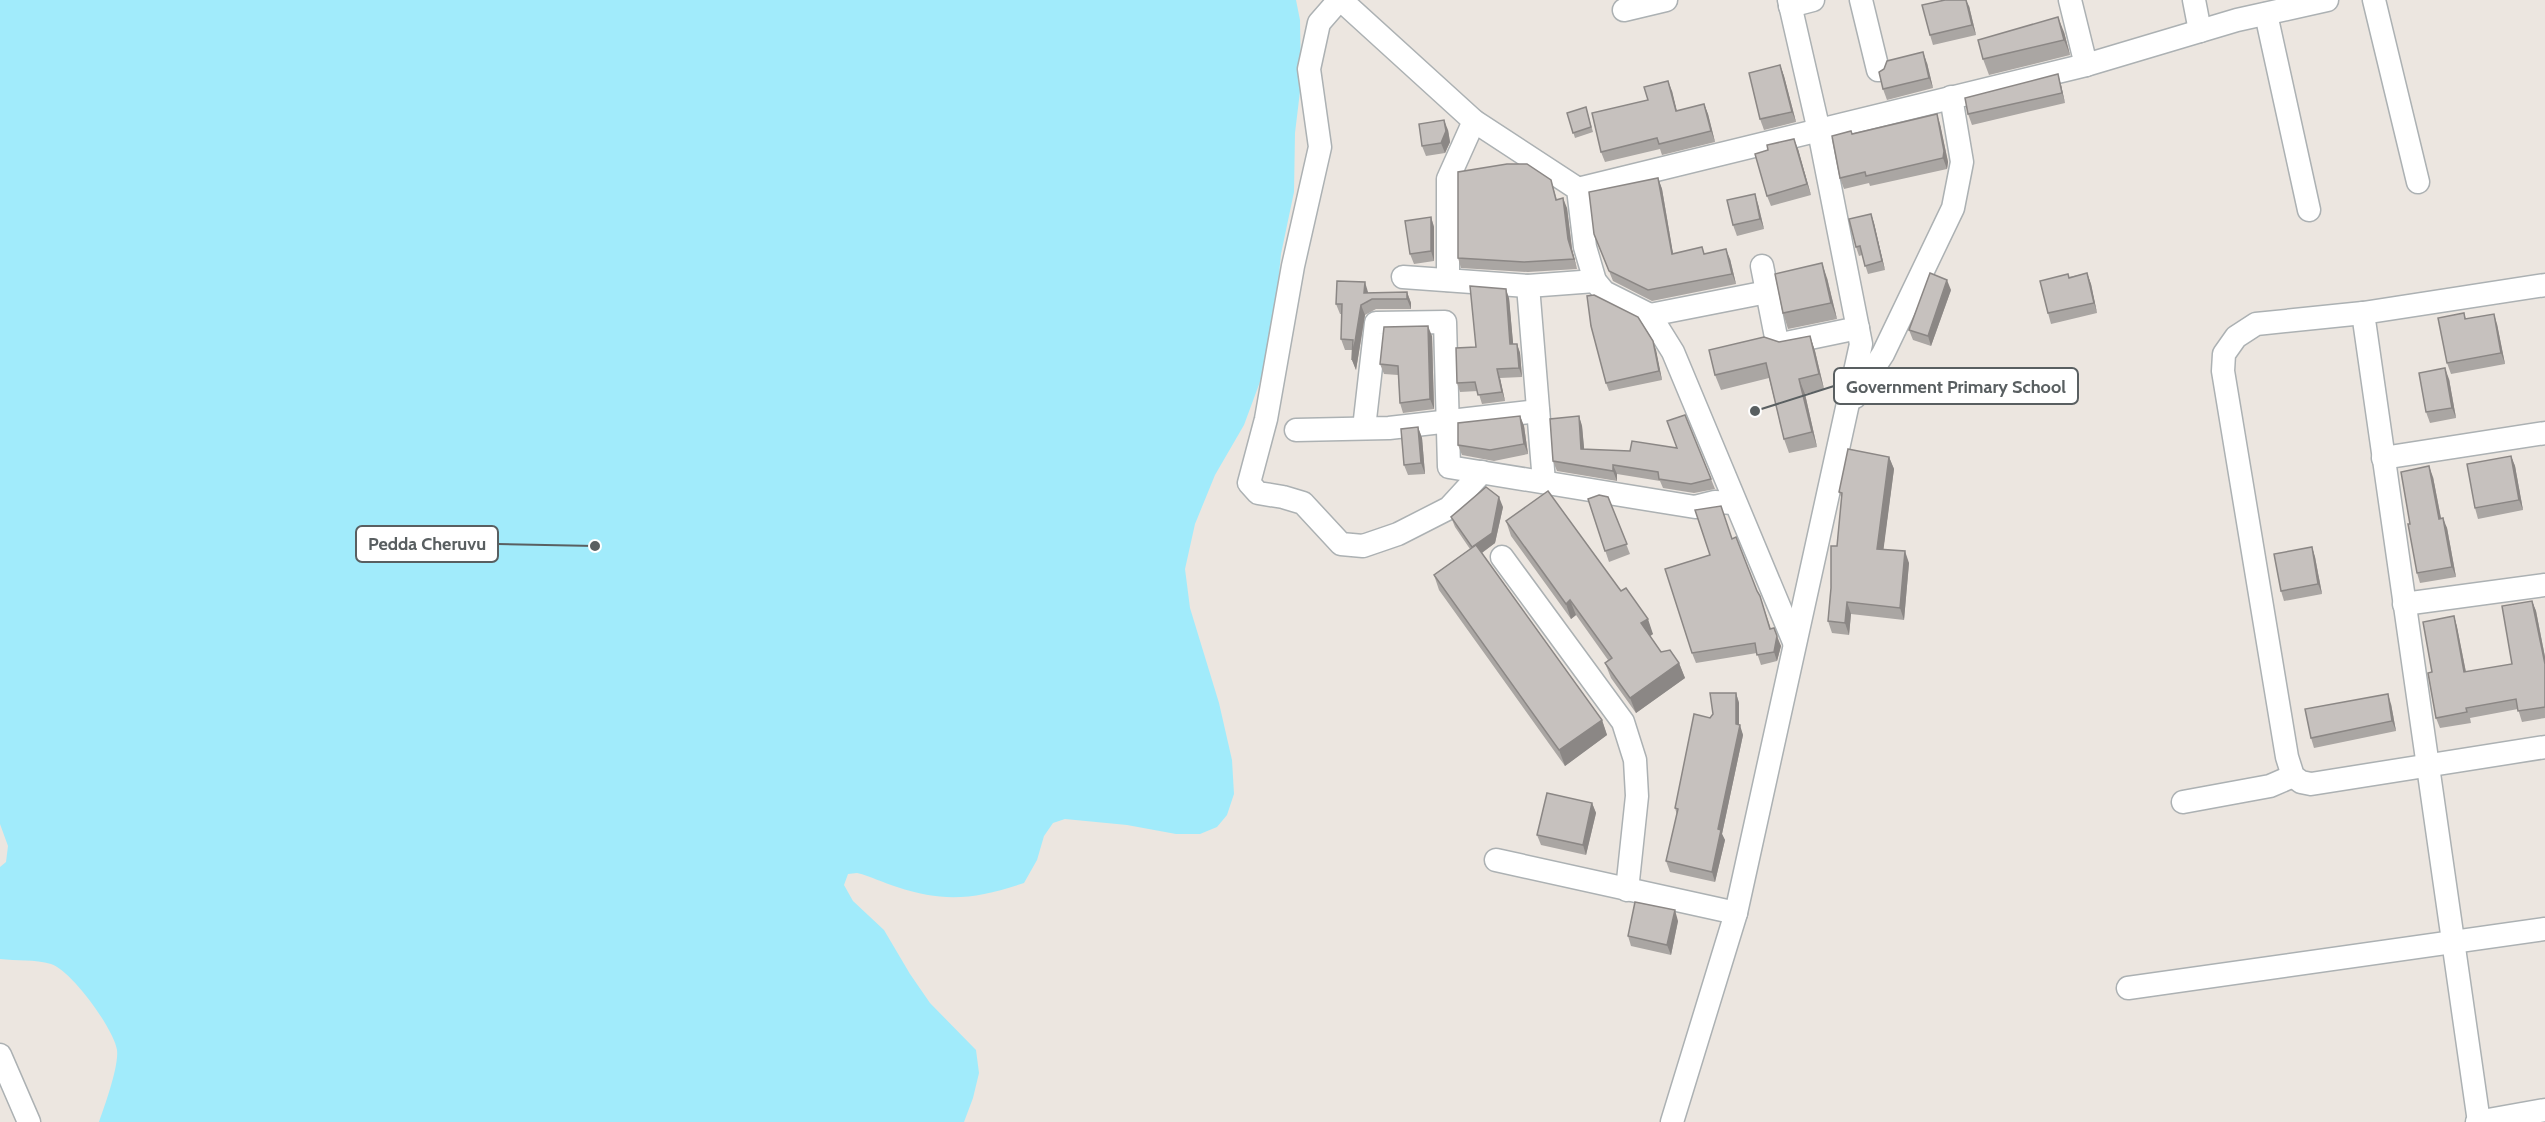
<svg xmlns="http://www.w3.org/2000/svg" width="2545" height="1122" font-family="Cabin,sans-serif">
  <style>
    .water { fill: #a1ebfb }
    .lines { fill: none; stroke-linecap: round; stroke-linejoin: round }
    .minor-casing { stroke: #acb1b3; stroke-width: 25 }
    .minor { stroke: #fff; stroke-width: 22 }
    .wall { fill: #aaa6a3 }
    .shaded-wall { fill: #8b8785 }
    .building { fill: #c6c1be; stroke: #8b8785; stroke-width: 1.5 }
    .leader { fill: none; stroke: #595f61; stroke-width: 2 }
    .callout-dot { fill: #595f61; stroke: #fff; stroke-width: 2 }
    .callout { fill: #fff; stroke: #595f61; stroke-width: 2 }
    .callout-label { font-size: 18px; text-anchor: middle; font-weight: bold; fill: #595f61 }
  </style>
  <rect width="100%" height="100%" fill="#ece6e0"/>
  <path class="water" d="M0 0H1296L1300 20 1301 83 1295 133 1294 192 1281 254 1275 314 1261 379 1244 425 1215 475 1195 524 1185 569 1190 608 1219 703 1232 760 1234 794 1227 815 1217 827 1200 834H1176L1127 825 1065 819 1053 823 1044 836 1037 860 1024 883C976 899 945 903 897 887 883 883 871 876 857 873L848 874 844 885 853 901 884 930 910 974 930 1003 976 1050 979 1073 973 1098 964 1122H99C105 1105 119 1066 117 1050 114 1029 71 970 51 964 35 959 16 961 0 959V867L6 862 8 846 0 824Z"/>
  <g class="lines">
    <defs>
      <g id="minor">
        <path d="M1339 0 1319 23 1309 69 1320 147 1293 266 1266 419 1249 483 1258 493 1283 497 1303 503 1341 544 1363 546 1398 534 1449 508 1482 472"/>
        <path d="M1341 0 1474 121 1578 189 1585 247 1595 281 1604 292 1650 315 1673 352 1794 642"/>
        <path d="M1861 0 1878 70"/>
        <path d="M2070 0 2086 65"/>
        <path d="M2194 0 2200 31"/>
        <path d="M2374 0 2418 182"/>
        <path d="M1790 6 1813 0"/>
        <path d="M1624 10 1666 0"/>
        <path d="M2266 14 2309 210"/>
        <path d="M1578 189 2086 65 2237 20 2327 0"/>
        <path d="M1762 266 1776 337 1779 342 1786 343 1858 328"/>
        <path d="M1403 277 1528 286 1595 281"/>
        <path d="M1448 280V179L1474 121"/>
        <path d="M1528 286 1544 482"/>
        <path d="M2363 313 2256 324 2236 337 2224 354 2223 371 2287 757 2293 776 2301 782 2311 784 2545 747"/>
        <path d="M1650 315 1767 292"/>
        <path d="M1855 397 1883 354 1953 208 1962 162 1951 97"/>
        <path d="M1364 428 1376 323 1445 322 1449 467 1695 507 1715 502 1735 503"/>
        <path d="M1296 430 1389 428 1538 411"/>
        <path d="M2383 458 2545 433"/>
        <path d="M1502 557 1623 722 1635 760 1637 796 1627 890"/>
        <path d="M2404 604 2545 585"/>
        <path d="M2183 802 2270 786 2293 776"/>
        <path d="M1496 860 1736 913"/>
        <path d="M2128 988 2545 929"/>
        <path d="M0 1055 29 1122"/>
        <path d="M1672 1122 1736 913 1861 344 1819 131 1789 0"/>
        <path d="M2477 1122 2545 1110"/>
        <path d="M2479 1122 2363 313 2545 285"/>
      </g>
    </defs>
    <use href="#minor" class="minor-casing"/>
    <use href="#minor" class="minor"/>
  </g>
  <g class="wall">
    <path d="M1969 6 1976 35 1933 45 1930 35Z"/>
    <path d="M2064 32 2070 55 1989 75 1983 59Z"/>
    <path d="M1927 63 1933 88 1887 100 1883 89Z"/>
    <path d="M1780 65 1784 76 1796 122 1764 130 1760 119Z"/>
    <path d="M2061 85 2065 103 1972 125 1968 114Z"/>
    <path d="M1672 91 1677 111 1704 104 1708 114 1715 142 1662 155 1660 149 1605 162 1601 152 1648 100Z"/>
    <path d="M1586 107 1593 132 1575 138 1567 113Z"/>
    <path d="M1940 124 1948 162 1947 169 1870 186 1869 183 1844 189 1840 178 1852 134Z"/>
    <path d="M1448 130 1450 142 1445 153 1426 156 1422 146Z"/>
    <path d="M1798 149 1811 195 1771 206 1767 196Z"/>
    <path d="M1658 178 1662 189 1673 254H1705L1730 259 1736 284 1652 301 1613 281 1594 234Z"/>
    <path d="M1551 180 1557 200 1567 208 1572 249 1577 269 1528 272 1461 268 1458 258Z"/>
    <path d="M1758 204 1764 229 1737 236 1733 225Z"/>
    <path d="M1871 214 1874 223 1885 270 1868 274 1862 255 1859 256 1856 247Z"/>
    <path d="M1431 217 1434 227V261L1414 264 1410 254Z"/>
    <path d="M2087 273 2091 284 2097 313 2051 324 2048 313 2069 277Z"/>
    <path d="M1827 278 1837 319 1788 329 1783 313Z"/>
    <path d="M1951 290 1931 346 1913 340 1909 330Z"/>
    <path d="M1407 292 1411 303V309H1376L1365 315 1356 370 1352 360 1353 350H1345L1341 339 1342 314H1340L1336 304 1368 293Z"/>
    <path d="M1509 298 1513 344H1517L1520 353 1522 377 1500 378 1505 401 1482 404 1478 391 1460 392 1457 383 1476 347Z"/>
    <path d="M2464 313 2466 319 2497 324 2505 364 2451 374 2447 363Z"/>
    <path d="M1432 336 1434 409 1403 413 1400 403 1398 375 1384 374 1380 364Z"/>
    <path d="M1810 336 1815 351 1824 389 1805 394 1817 447 1789 453 1784 439 1769 378 1721 390 1715 375 1779 342Z"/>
    <path d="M1656 350 1662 380 1609 391 1606 383Z"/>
    <path d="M2449 379 2456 418 2430 423 2426 412Z"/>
    <path d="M1520 416 1524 426 1528 454 1494 461 1462 455 1458 445Z"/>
    <path d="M1579 416 1582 426 1584 449 1711 479 1715 489 1694 493 1663 488 1660 481 1617 474V481L1557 471 1553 461Z"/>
    <path d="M1418 427 1422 438 1425 474 1408 475 1404 465Z"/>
    <path d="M2511 456 2515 466 2523 510 2478 519 2475 508Z"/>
    <path d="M1889 457 1894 469 1883 550 1909 563 1904 620 1851 614 1849 635 1832 633 1828 621 1837 546 1842 499 1839 492Z"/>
    <path d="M2433 477 2441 518 2447 528 2456 577 2420 583 2417 573 2410 524Z"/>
    <path d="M1608 497 1630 554 1609 562 1588 499Z"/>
    <path d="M1503 507 1495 543 1482 553 1602 720 1607 735 1565 766 1439 590 1434 575 1470 549 1455 527 1451 517Z"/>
    <path d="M1506 521 1618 587 1653 634 1650 636 1661 652 1679 663 1685 678 1636 713 1611 678 1605 663 1608 660 1576 615 1571 619 1511 536Z"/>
    <path d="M1732 538 1757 591 1760 596 1771 629 1781 646 1777 661 1761 665 1757 653 1696 663 1692 653 1710 555Z"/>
    <path d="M2312 547 2315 557 2322 594 2284 601 2281 591Z"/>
    <path d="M2532 601 2536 611 2545 657V718L2522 722 2518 709 2470 718 2471 723 2440 728 2436 718 2432 672 2454 616 2457 627 2466 672 2512 664Z"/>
    <path d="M1736 693 1739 703V725L1743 735 1722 834 1725 840 1715 882 1670 872 1666 861 1677 815 1675 808Z"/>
    <path d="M2391 704 2396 731 2314 748 2311 738Z"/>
    <path d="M1592 803 1596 813 1586 855 1541 845 1537 835Z"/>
    <path d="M1678 921 1671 955 1631 946 1628 936Z"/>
  </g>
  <g class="shaded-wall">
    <path d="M1966 0 1969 6 1976 35 1972 25Z"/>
    <path d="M2058 17 2064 32 2070 55 2064 40Z"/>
    <path d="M1923 52 1927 63 1933 88 1929 78Z"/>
    <path d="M1780 65 1784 76 1796 122 1792 112Z"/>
    <path d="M2058 74 2061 85 2065 103 2062 93Z"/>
    <path d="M1668 81 1672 91 1679 121 1676 111Z"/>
    <path d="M1704 104 1708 114 1715 142 1711 131Z"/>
    <path d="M1937 114 1940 124 1948 162 1947 169 1943 158Z"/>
    <path d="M1444 120 1448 130 1450 142 1445 153 1441 143Z"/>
    <path d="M1794 139 1798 149 1811 195 1807 184Z"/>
    <path d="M1658 178 1662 189 1675 265 1672 254Z"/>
    <path d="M1755 194 1758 204 1764 229 1760 219Z"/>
    <path d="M1563 198 1567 208 1572 249 1577 269 1568 239Z"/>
    <path d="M1871 214 1874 223 1885 270 1882 261Z"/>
    <path d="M1431 217 1434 227V261L1431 251Z"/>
    <path d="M1726 249 1730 259 1736 284 1732 274Z"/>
    <path d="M1822 263 1827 278 1837 319 1831 303Z"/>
    <path d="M2087 273 2091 284 2097 313 2094 303Z"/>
    <path d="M1947 280 1951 290 1931 346 1928 336Z"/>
    <path d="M1365 282 1368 292V303L1364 293Z"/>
    <path d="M1506 289 1509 298 1514 353 1510 344Z"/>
    <path d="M1407 292 1411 303V309L1407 299Z"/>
    <path d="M1361 305 1365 315 1356 370 1352 360Z"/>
    <path d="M2494 314 2497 324 2505 364 2501 353Z"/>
    <path d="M1428 326 1432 336 1434 409 1430 399Z"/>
    <path d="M1810 336 1815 351 1824 389 1819 374Z"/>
    <path d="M1653 341 1656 350 1662 380 1659 371Z"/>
    <path d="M1517 344 1520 353 1522 377 1519 368Z"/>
    <path d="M2445 368 2449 379 2456 418 2452 408Z"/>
    <path d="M1497 369 1500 378 1505 401 1502 392Z"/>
    <path d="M1799 379 1805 394 1817 447 1812 432Z"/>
    <path d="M1520 416 1524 426 1528 454 1524 444Z"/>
    <path d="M1579 416 1582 426 1585 458 1581 449Z"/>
    <path d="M1418 427 1422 438 1425 474 1421 463Z"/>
    <path d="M2511 456 2515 466 2523 510 2519 500Z"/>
    <path d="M1889 457 1894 469 1882 561 1877 549Z"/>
    <path d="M1613 465 1617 474V481L1613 471Z"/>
    <path d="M2429 466 2433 477 2443 529 2439 519Z"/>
    <path d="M1499 497 1503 507 1495 543 1476 557 1472 547Z"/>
    <path d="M2443 518 2447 528 2456 577 2452 567Z"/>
    <path d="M2312 547 2315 557 2322 594 2318 584Z"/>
    <path d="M1905 551 1909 563 1904 620 1900 608Z"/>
    <path d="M1570 600 1576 615 1571 619 1566 604Z"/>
    <path d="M2532 601 2536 611 2545 657V666Z"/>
    <path d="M1847 602 1851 614 1849 635 1845 623Z"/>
    <path d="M2454 616 2457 627 2468 683 2464 672Z"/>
    <path d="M1648 619 1653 634 1646 639 1641 623Z"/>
    <path d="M1777 636 1781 646 1777 661 1774 652Z"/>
    <path d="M1679 663 1685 678 1636 713 1630 698Z"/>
    <path d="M1736 693 1739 703V726L1740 725 1743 735 1722 834 1725 840 1715 882 1712 872 1718 829 1736 724Z"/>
    <path d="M2388 694 2391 704 2396 731 2392 721Z"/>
    <path d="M1602 720 1607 735 1565 766 1559 750Z"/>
    <path d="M1592 803 1596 813 1586 855 1583 845Z"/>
    <path d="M1675 910 1678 921 1671 955 1667 945Z"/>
  </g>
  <g class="building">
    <path d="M1945 0H1966L1972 25 1930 35 1922 5Z"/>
    <path d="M2058 17 2064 40 1983 59 1978 40Z"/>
    <path d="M1923 52 1929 78 1883 89 1879 72 1884 69 1887 61Z"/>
    <path d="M1780 65 1792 112 1760 119 1749 73Z"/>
    <path d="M2058 74 2062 93 1968 114 1965 98Z"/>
    <path d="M1668 81 1676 111 1704 104 1711 131 1659 144 1657 138 1601 152 1592 113 1648 100 1644 87Z"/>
    <path d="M1586 107 1591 127 1573 133 1567 113Z"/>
    <path d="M1937 114 1944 151 1943 158 1866 176 1865 172 1840 178 1832 136 1851 131 1852 134Z"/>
    <path d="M1444 120 1446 131 1441 143 1422 146 1419 124Z"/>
    <path d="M1794 139 1807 184 1767 196 1755 154 1768 150 1767 145Z"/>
    <path d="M1507 164H1527L1551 180 1556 200 1563 198 1568 239 1574 259 1524 262 1458 258V172Z"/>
    <path d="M1658 178 1672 254 1702 247 1704 254 1726 249 1732 274 1648 290 1609 271 1594 234 1589 192Z"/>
    <path d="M1755 194 1760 219 1733 225 1727 200Z"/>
    <path d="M1871 214 1882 261 1865 266 1860 246 1856 247 1849 219Z"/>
    <path d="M1431 217V251L1410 254 1405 221Z"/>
    <path d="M1822 263 1831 303 1783 313 1775 274Z"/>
    <path d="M1930 273 1947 280 1928 336 1909 330Z"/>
    <path d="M2087 273 2094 303 2048 313 2040 281 2068 274 2069 278Z"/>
    <path d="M1337 281 1365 282 1364 293 1407 292V299H1372L1361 305 1352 360 1353 340 1341 339 1342 304H1336Z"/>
    <path d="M1470 286 1506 289 1510 344H1517L1519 368 1497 369 1502 392 1478 395 1475 382 1457 383 1456 348 1476 347Z"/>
    <path d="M1594 295 1638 317 1653 341 1659 371 1606 383 1591 326 1587 296Z"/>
    <path d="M2464 313 2465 319 2494 314 2501 353 2447 363 2438 318Z"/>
    <path d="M1428 326 1430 399 1400 403 1398 366 1380 364 1384 327Z"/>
    <path d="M1810 336 1819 374 1799 379 1812 432 1784 439 1766 363 1715 375 1709 350 1764 337 1779 342Z"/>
    <path d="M2445 368 2452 408 2426 412 2419 373Z"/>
    <path d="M1685 415 1711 479 1691 484 1659 479 1658 472 1613 465V471L1553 461 1550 419 1579 416 1581 449 1630 451 1632 441 1677 448 1667 421Z"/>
    <path d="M1520 416 1524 444 1490 450 1458 445V423Z"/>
    <path d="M1418 427 1421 463 1404 465 1401 429Z"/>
    <path d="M1848 449 1889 457 1877 549 1905 551 1900 608 1847 602 1845 623 1828 621 1831 588V546H1837L1842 493 1839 492Z"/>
    <path d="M2511 456 2519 500 2475 508 2467 464Z"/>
    <path d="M2429 466 2439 519 2443 518 2452 567 2417 573 2408 524H2410L2401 472Z"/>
    <path d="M1486 487 1499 497 1492 533 1472 547 1451 517Z"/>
    <path d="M1548 491 1618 587 1621 591 1626 588 1648 619 1641 623 1661 652 1670 650 1679 663 1630 698 1605 663 1612 658 1570 600 1566 604 1506 521Z"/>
    <path d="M1599 495 1608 497 1627 544 1605 551 1588 499Z"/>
    <path d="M1721 506 1732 539 1736 537 1757 591 1760 596 1770 629 1774 628 1777 636 1774 652 1757 655 1755 643 1692 653 1665 569 1710 555 1695 510Z"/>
    <path d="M1476 545 1602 720 1559 750 1434 575Z"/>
    <path d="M2312 547 2318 584 2281 591 2274 554Z"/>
    <path d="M2532 601 2545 664V707L2518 711 2516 699 2466 708 2467 712 2436 718 2428 673 2432 672 2423 622 2454 616 2464 672 2512 664 2502 606Z"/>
    <path d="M1710 693H1736V724L1740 725 1718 829 1721 830 1712 872 1666 861 1678 809 1675 808 1694 714 1710 718 1713 714Z"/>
    <path d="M2388 694 2392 721 2311 738 2305 709Z"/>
    <path d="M1547 793 1592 803 1583 845 1537 835Z"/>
    <path d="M1635 902 1675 910 1667 945 1628 936Z"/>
  </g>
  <path class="leader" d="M1755 411L1834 386M595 546L498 544"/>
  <g class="callout-dot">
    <circle cx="1755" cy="411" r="6"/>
    <circle cx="595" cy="546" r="6"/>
  </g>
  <g class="callout">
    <rect x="1834" y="368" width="244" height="36" rx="6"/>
    <rect x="356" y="526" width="142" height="36" rx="6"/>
  </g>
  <g class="callout-label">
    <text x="1956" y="393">Government Primary School</text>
    <text x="427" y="550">Pedda Cheruvu</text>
  </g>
</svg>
